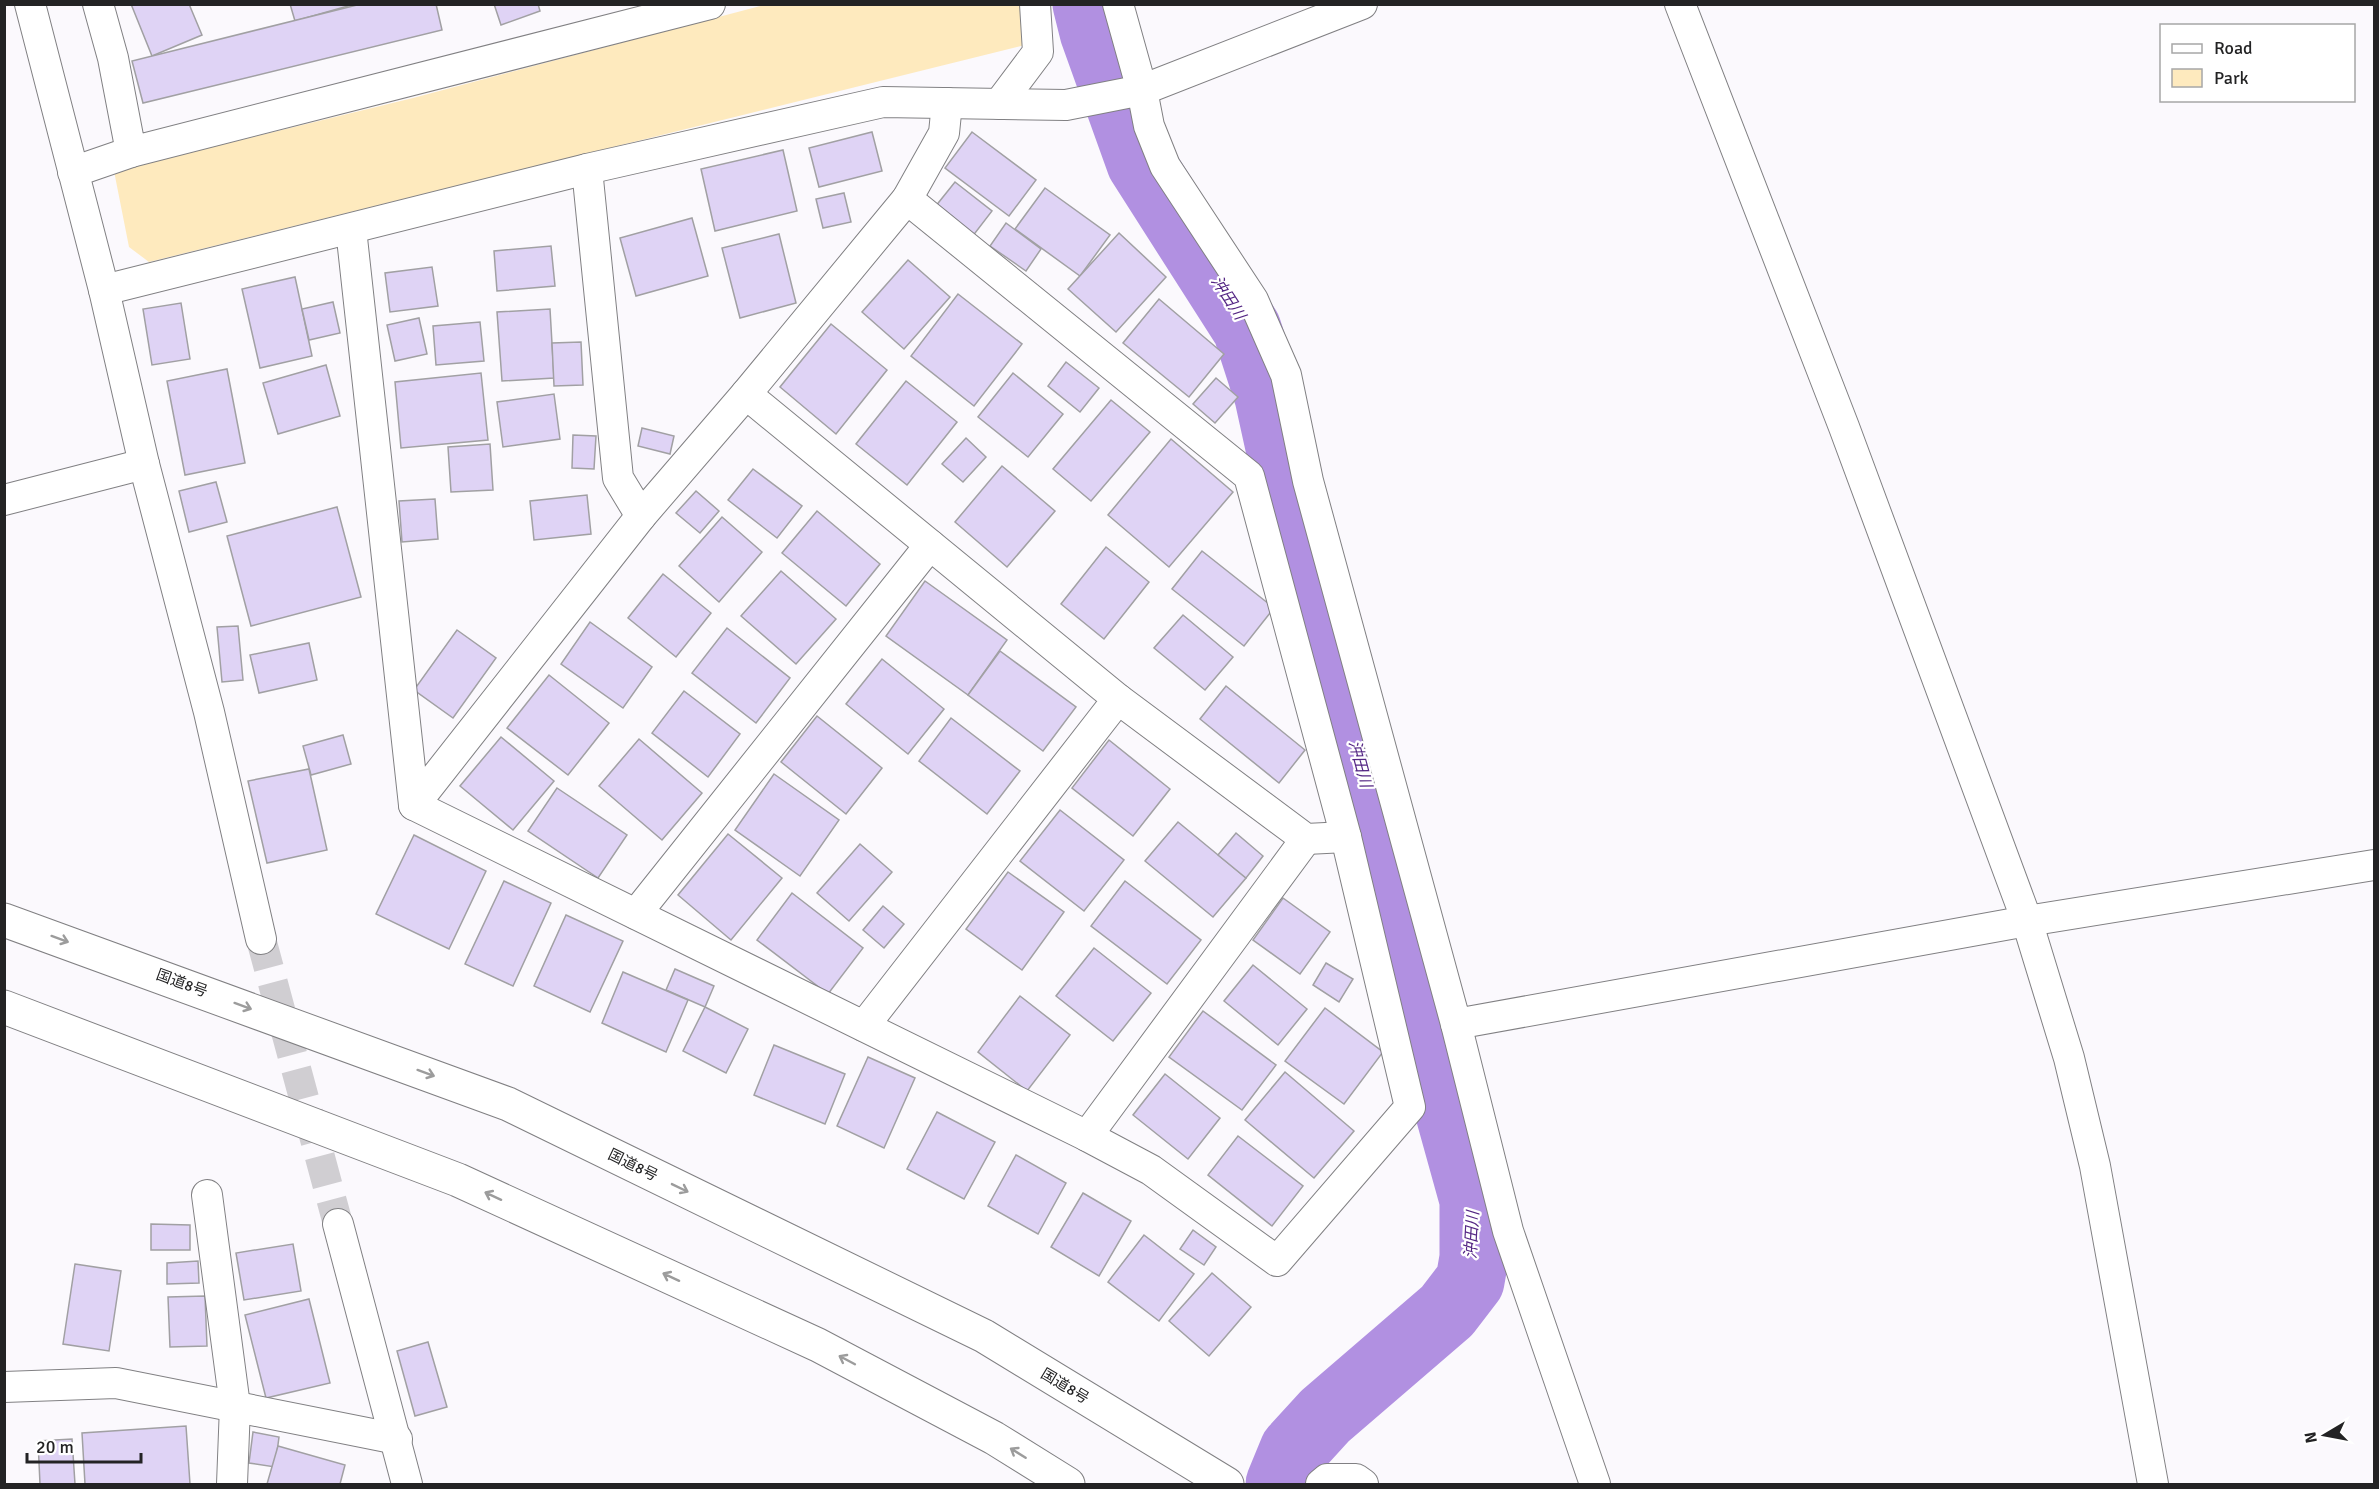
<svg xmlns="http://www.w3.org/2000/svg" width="2379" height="1489" font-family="Signika,'Noto Sans JP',sans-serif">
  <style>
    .green { fill: #feeabe }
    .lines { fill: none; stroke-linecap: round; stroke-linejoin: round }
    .river { stroke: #b190e1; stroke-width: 69 }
    .building { fill: #dfd3f5; stroke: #a1a0a3; stroke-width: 1.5 }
    .street-tunnel { stroke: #d0ced2; stroke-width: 30; stroke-dasharray: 30 15; stroke-linecap: butt }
    .street-casing { stroke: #818083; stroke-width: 32 }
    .highway-casing { stroke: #818083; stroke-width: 35 }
    .street { stroke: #fff; stroke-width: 30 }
    .highway { stroke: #fff; stroke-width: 33 }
    .oneway { stroke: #9c9c9c }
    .labels { text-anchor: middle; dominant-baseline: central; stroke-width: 4.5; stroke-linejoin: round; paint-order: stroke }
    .street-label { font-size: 15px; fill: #232324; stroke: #fff }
    .water-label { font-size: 16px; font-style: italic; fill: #542684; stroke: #fff }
  </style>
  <rect width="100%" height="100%" fill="#fbf9fd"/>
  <path class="green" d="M764 5H1027L1025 45 149 262 129 247 114 171 413 98Z"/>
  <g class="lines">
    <path class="river" d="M1087 4 1094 32 1141 163 1247 329 1269 397 1300 538 1427 1031 1474 1200V1258L1470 1281 1447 1311 1325 1416 1294 1450 1280 1484"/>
  </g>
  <g class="building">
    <path d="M131 4H189L202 35 152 56Z"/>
    <path d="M290 4H355L295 21Z"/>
    <path d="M361 4H436L442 30 143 103 132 61Z"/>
    <path d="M494 4H538L540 11 501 25Z"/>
    <path d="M872 132 882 171 819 187 809 148Z"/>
    <path d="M972 132 1036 180 1009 216 945 168Z"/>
    <path d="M783 150 797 211 715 231 701 169Z"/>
    <path d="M955 182 992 211 972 237 935 207Z"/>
    <path d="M1045 188 1110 235 1080 276 1015 229Z"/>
    <path d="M844 193 851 222 823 228 816 199Z"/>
    <path d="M692 218 708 276 636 296 620 238Z"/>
    <path d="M1006 223 1041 249 1026 271 990 246Z"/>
    <path d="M1119 233 1166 277 1116 332 1068 289Z"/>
    <path d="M779 234 796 303 740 318 722 248Z"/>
    <path d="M551 246 555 286 497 291 494 251Z"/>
    <path d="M908 260 950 297 904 349 862 312Z"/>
    <path d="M432 267 438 306 390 312 385 273Z"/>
    <path d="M295 277 312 356 260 368 242 289Z"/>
    <path d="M958 294 1022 344 974 406 911 356Z"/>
    <path d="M1159 299 1224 354 1189 397 1123 343Z"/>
    <path d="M333 302 340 333 309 340 302 309Z"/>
    <path d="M181 303 190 359 152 365 143 309Z"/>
    <path d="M550 309 554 378 502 381 497 312Z"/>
    <path d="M419 318 427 354 395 361 387 325Z"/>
    <path d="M480 322 484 361 436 365 433 326Z"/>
    <path d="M831 324 887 370 836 434 780 387Z"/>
    <path d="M581 342 583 385 554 386 552 343Z"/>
    <path d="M1066 362 1099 388 1080 412 1048 386Z"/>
    <path d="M326 365 340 416 278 434 263 383Z"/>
    <path d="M227 369 245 463 185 475 167 381Z"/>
    <path d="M481 373 488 440 401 448 395 382Z"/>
    <path d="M1013 373 1063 414 1028 457 978 417Z"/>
    <path d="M1216 378 1238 397 1215 423 1193 404Z"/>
    <path d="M906 381 957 422 907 485 856 444Z"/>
    <path d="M554 394 560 439 503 447 497 402Z"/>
    <path d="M1111 400 1150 432 1091 501 1053 469Z"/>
    <path d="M642 428 674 436 670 454 638 446Z"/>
    <path d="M573 435 596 436 594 469 572 468Z"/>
    <path d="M966 438 986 457 963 482 942 464Z"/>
    <path d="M1171 439 1233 492 1169 567 1108 515Z"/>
    <path d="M490 444 493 490 451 492 448 447Z"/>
    <path d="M1002 466 1055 511 1007 567 955 522Z"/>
    <path d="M753 469 802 506 777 538 728 500Z"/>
    <path d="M216 482 227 522 189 532 179 491Z"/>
    <path d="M696 491 719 511 700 533 676 513Z"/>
    <path d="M587 495 591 534 534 540 530 501Z"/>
    <path d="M435 499 438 539 402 542 399 501Z"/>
    <path d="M337 507 361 597 251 626 227 536Z"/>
    <path d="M817 511 880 564 846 606 782 553Z"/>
    <path d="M722 517 762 552 719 602 679 566Z"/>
    <path d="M1106 547 1149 582 1104 639 1061 604Z"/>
    <path d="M1202 551 1274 608 1244 646 1172 589Z"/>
    <path d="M781 571 836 619 796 664 741 616Z"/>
    <path d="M663 574 711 613 676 657 628 618Z"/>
    <path d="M925 581 1007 640 968 695 886 636Z"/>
    <path d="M1183 615 1233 657 1205 690 1154 648Z"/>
    <path d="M590 622 652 667 623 708 561 664Z"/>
    <path d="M238 626 243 680 222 682 217 627Z"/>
    <path d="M727 628 790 678 756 723 692 673Z"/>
    <path d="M457 630 496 658 453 718 414 690Z"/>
    <path d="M309 643 317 680 259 693 250 655Z"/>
    <path d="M1000 651 1076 707 1043 751 968 695Z"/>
    <path d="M882 659 944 709 908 754 846 704Z"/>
    <path d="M549 675 609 723 568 775 507 728Z"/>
    <path d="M1226 686 1305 750 1279 783 1200 719Z"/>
    <path d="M684 691 740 734 708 777 652 733Z"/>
    <path d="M817 716 882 768 846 814 781 762Z"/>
    <path d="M951 718 1020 771 987 814 919 761Z"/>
    <path d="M343 735 351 764 311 775 303 746Z"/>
    <path d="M501 737 554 781 513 830 460 786Z"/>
    <path d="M639 739 702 793 662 840 599 786Z"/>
    <path d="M1109 740 1170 789 1133 836 1072 788Z"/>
    <path d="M309 769 327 850 267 863 248 781Z"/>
    <path d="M774 774 839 820 800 876 735 830Z"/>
    <path d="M557 788 627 835 598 878 528 831Z"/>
    <path d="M1060 810 1124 860 1084 911 1020 861Z"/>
    <path d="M1178 822 1246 878 1213 917 1145 861Z"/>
    <path d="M1236 833 1263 856 1246 878 1218 855Z"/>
    <path d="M728 834 782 878 731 940 678 895Z"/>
    <path d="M414 835 486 871 449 949 376 914Z"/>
    <path d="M860 844 892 872 849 921 817 893Z"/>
    <path d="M1008 872 1064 912 1022 970 966 929Z"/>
    <path d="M504 881 551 903 513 986 465 964Z"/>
    <path d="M1125 881 1201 940 1167 984 1091 926Z"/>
    <path d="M792 893 863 948 828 994 757 940Z"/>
    <path d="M1283 898 1330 932 1300 974 1253 940Z"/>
    <path d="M883 906 904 924 884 948 863 930Z"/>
    <path d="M566 915 623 941 590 1012 534 986Z"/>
    <path d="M1094 948 1151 993 1113 1041 1056 996Z"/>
    <path d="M1326 963 1353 979 1339 1002 1313 985Z"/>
    <path d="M1253 965 1307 1009 1278 1045 1224 1001Z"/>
    <path d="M675 969 714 986 705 1007 666 990Z"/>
    <path d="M623 972 688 1000 666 1052 602 1023Z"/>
    <path d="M1020 996 1070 1035 1027 1091 978 1052Z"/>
    <path d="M705 1007 748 1029 726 1073 683 1051Z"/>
    <path d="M1325 1008 1383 1052 1344 1104 1285 1061Z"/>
    <path d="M1203 1011 1276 1065 1242 1110 1169 1057Z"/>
    <path d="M774 1045 845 1074 825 1124 754 1095Z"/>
    <path d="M868 1057 915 1078 884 1148 837 1126Z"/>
    <path d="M1285 1072 1354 1131 1314 1178 1245 1120Z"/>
    <path d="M1165 1074 1220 1118 1188 1159 1133 1115Z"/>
    <path d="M937 1112 995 1142 964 1199 907 1169Z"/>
    <path d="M1238 1136 1303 1186 1272 1226 1208 1175Z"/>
    <path d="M1016 1155 1066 1183 1038 1234 988 1206Z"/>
    <path d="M1083 1193 1131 1221 1099 1276 1051 1247Z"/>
    <path d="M151 1224 190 1225V1250H151Z"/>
    <path d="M1193 1230 1216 1247 1204 1265 1180 1249Z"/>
    <path d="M1144 1235 1194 1274 1159 1321 1108 1282Z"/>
    <path d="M293 1244 301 1291 244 1300 236 1253Z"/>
    <path d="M198 1261 199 1283 167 1284V1263Z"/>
    <path d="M75 1264 121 1271 109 1351 63 1344Z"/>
    <path d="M1212 1273 1251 1307 1209 1356 1169 1321Z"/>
    <path d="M205 1296 207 1346 170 1347 168 1297Z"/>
    <path d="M309 1299 330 1383 266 1398 245 1315Z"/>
    <path d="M428 1342 447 1407 415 1416 397 1351Z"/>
    <path d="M186 1426 190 1484H85L82 1433Z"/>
    <path d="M253 1432 279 1437 275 1467 249 1463Z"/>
    <path d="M72 1439 75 1484H40L38 1441Z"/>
    <path d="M278 1446 345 1465 340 1484H267Z"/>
  </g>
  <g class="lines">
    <path class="street-tunnel" d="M261 939 338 1224"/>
    <defs>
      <g id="street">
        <path d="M30 4 104 290 144 464 209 712 261 939"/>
        <path d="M98 4 113 58 131 152 710 4"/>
        <path d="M1118 4 1142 90 1149 126 1165 166 1253 300 1286 375 1308 481 1456 1024 2027 921 2374 865"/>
        <path d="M1680 4 1844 427 2027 921 2069 1058 2095 1166 2153 1484"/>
        <path d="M999 104 1038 52 1035 4"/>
        <path d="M587 169 883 102 1066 105 1142 90 1362 4"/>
        <path d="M73 172 131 152"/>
        <path d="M907 199 1249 476 1346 837 1306 839 1118 699"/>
        <path d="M351 229 414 805 641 516"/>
        <path d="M104 290 587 169 618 478 641 516 746 394"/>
        <path d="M4 500 144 464"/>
        <path d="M414 805 1087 1136 1306 839"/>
        <path d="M636 914 930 545"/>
        <path d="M1456 1024 1508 1231 1595 1484"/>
        <path d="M864 1026 1118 699 746 394 907 199 944 133 947 103"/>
        <path d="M1087 1136 1151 1170 1277 1261 1410 1107 1346 837"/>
        <path d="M207 1195 235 1406 232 1484"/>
        <path d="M338 1224 407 1484"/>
        <path d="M4 1387 116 1383 397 1439"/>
        <path d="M1321 1484 1327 1479H1356L1363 1484"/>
      </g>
      <g id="highway">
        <path d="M4 920 508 1104 984 1336 1227 1484"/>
        <path d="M4 1007 458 1180 818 1345 994 1438 1068 1484"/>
      </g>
    </defs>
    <use href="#street" class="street-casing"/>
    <use href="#highway" class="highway-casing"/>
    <use href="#street" class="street"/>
    <use href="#highway" class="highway"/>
  </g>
  <defs><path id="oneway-shaft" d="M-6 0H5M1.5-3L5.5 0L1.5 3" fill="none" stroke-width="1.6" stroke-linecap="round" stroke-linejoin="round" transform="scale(1.5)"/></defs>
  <g class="oneway">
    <use href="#oneway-shaft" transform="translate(60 939) rotate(20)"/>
    <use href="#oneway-shaft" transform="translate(243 1006) rotate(20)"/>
    <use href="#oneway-shaft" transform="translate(426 1073) rotate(20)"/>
    <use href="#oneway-shaft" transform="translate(680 1188) rotate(26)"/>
    <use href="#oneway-shaft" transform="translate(493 1196) rotate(-155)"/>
    <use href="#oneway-shaft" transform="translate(671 1277) rotate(-155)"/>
    <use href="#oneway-shaft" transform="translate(847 1360) rotate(-152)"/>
    <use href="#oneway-shaft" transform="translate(1018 1453) rotate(-148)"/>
  </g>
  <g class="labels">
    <g class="street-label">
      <text transform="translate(182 983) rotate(20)">国道8号</text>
      <text transform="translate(633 1165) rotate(26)">国道8号</text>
      <text transform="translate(1065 1386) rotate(31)">国道8号</text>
    </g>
    <g class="water-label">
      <text transform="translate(1228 298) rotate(57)">沖田川</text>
      <text transform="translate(1360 764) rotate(75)">沖田川</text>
      <text transform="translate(1472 1235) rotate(-87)">沖田川</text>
    </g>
  </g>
  <rect width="2379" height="1489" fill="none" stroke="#232324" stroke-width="12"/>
  <rect x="2160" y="24" width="195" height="78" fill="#ffffff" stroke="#a7a7a7" stroke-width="1.5"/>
  <rect x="2172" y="44" width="30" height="9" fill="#ffffff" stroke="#a7a7a7" stroke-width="1.5"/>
  <text x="2214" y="54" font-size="18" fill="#232324">Road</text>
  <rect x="2172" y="69" width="30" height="18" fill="#feeabe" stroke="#a7a7a7" stroke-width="1.5"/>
  <text x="2214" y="84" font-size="18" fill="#232324">Park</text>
  <g transform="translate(2325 1435) rotate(260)" stroke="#ffffff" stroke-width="4.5" paint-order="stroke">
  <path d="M0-4.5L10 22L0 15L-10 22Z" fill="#232324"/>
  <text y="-9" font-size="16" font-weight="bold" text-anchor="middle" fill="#232324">N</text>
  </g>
  <path d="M27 1453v9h114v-9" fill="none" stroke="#232324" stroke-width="3"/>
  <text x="36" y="1453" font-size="18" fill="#232324" stroke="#ffffff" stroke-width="4.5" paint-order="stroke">20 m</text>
</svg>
